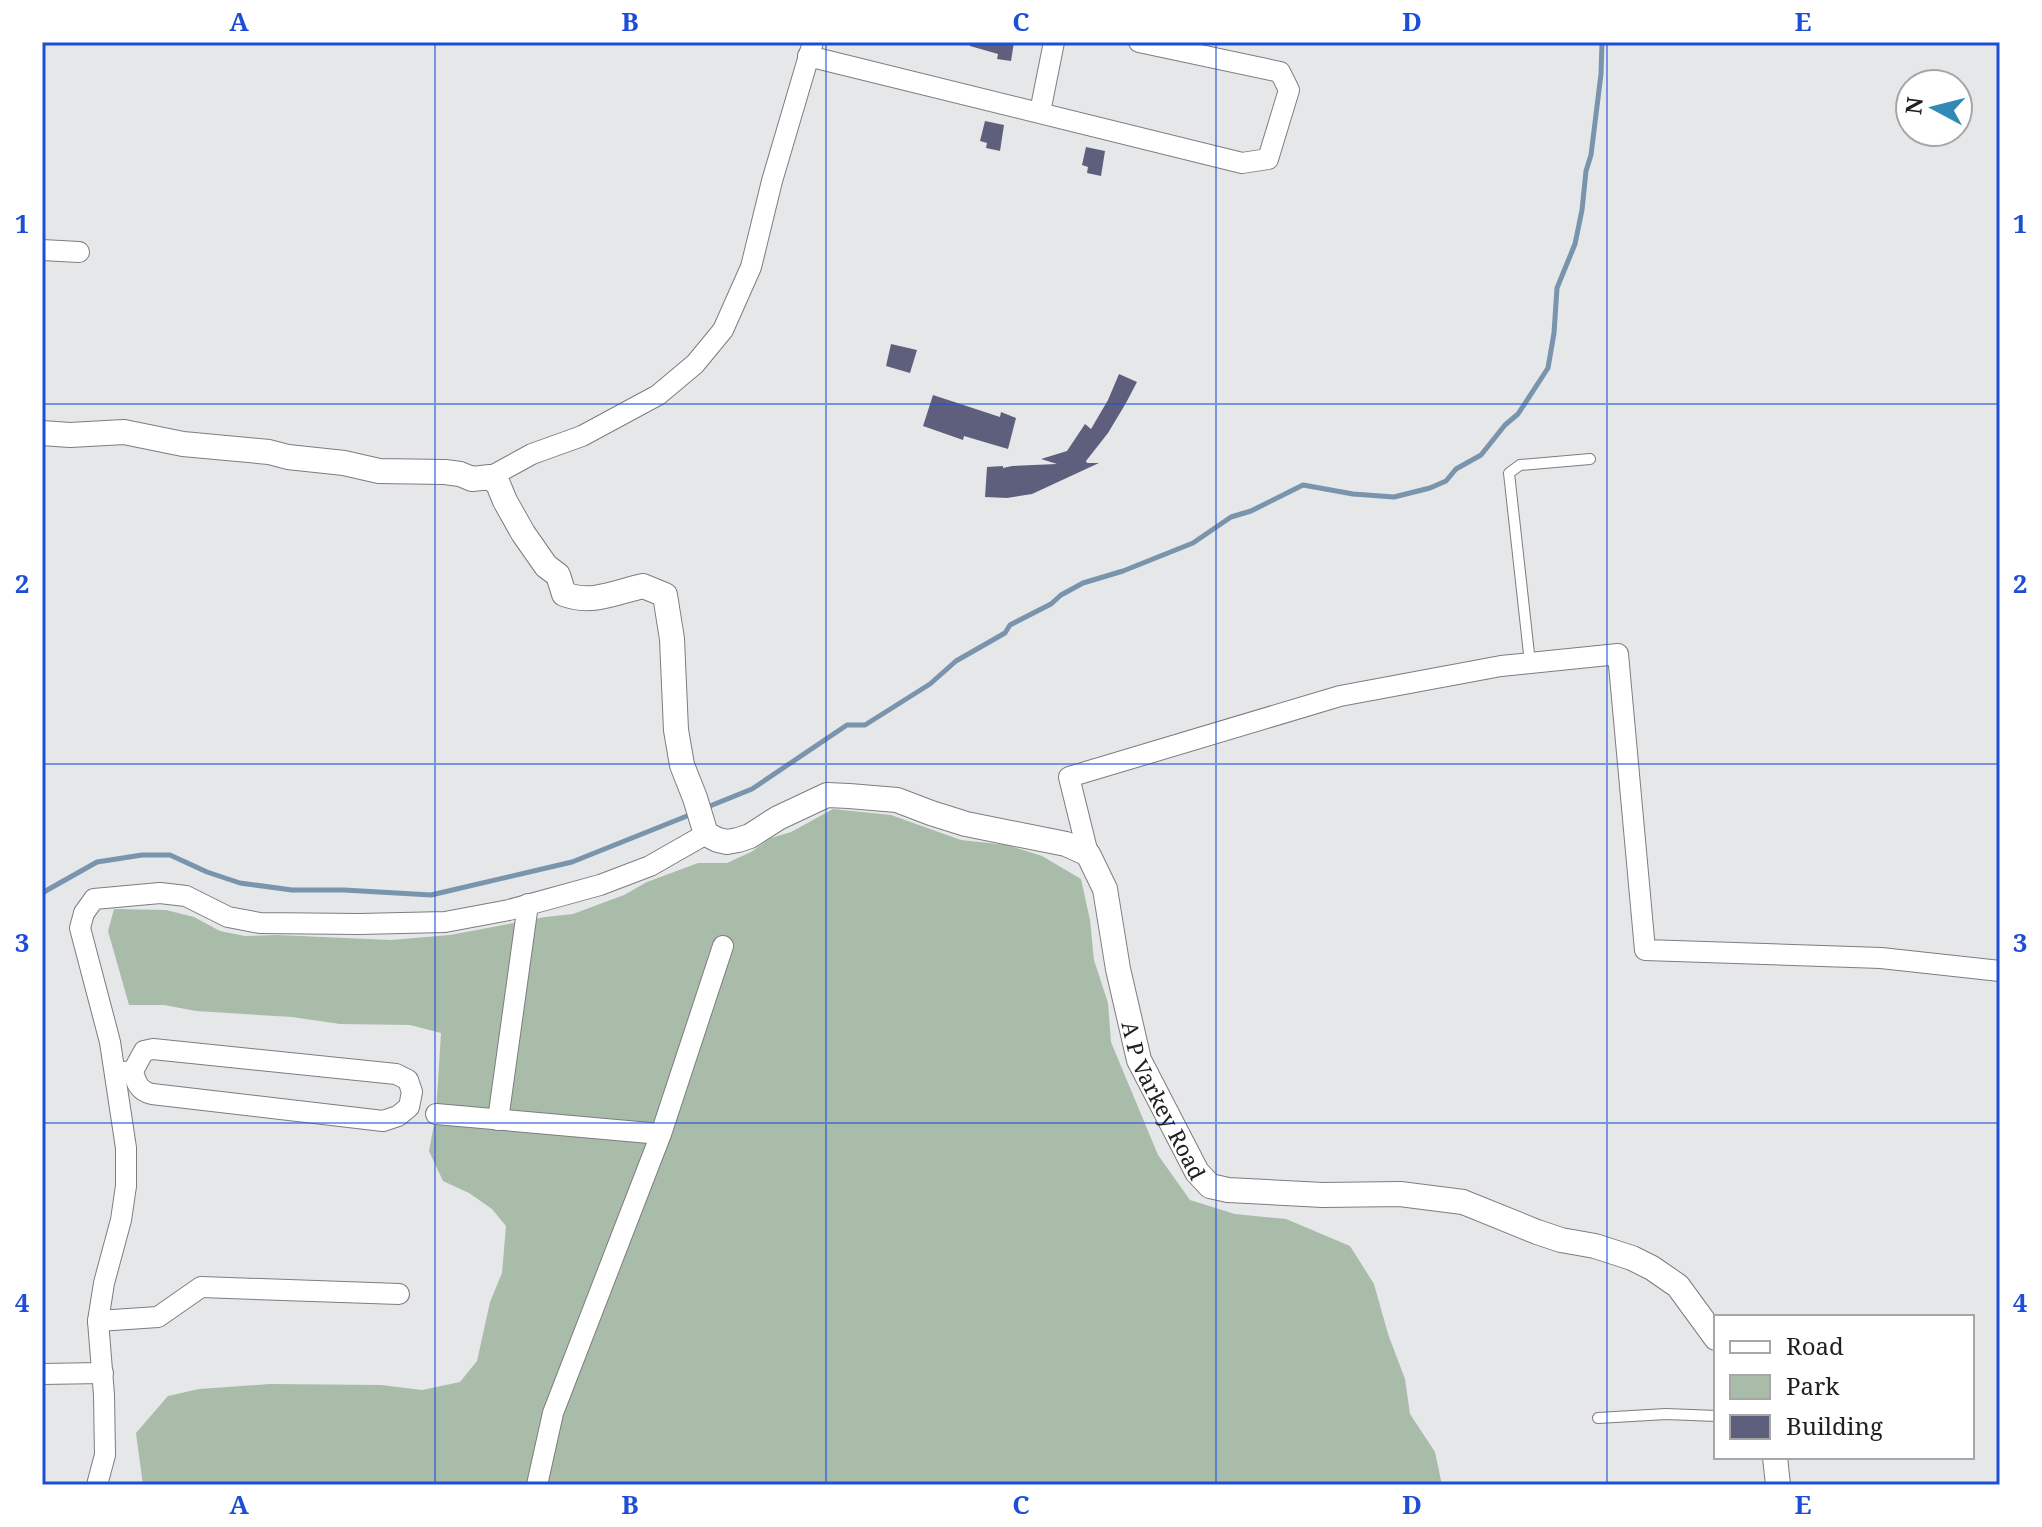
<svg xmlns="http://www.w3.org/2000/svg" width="2042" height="1527" font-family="'Noto Serif',serif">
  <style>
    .green { fill: #a9bca9 }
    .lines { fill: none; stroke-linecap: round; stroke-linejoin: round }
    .stream { stroke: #7994ad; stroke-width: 5 }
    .building { fill: #5e5f7d }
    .service-casing { stroke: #7d7d7f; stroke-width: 12 }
    .minor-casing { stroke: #7d7d7f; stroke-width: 22 }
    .tertiary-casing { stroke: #7d7d7f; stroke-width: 26 }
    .service { stroke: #fff; stroke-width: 10 }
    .minor { stroke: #fff; stroke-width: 20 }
    .tertiary { stroke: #fff; stroke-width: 24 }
    .grid { fill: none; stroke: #1d4ed8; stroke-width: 2; stroke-opacity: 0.55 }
    .labels { text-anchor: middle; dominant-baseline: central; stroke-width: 8; stroke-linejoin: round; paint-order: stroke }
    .street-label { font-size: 22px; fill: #212122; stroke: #fff }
    .neatline { fill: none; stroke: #1d4ed8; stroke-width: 3 }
    .grid-label { font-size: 26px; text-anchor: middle; font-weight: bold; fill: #1d4ed8 }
  </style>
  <rect width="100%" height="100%" fill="#e6e7e9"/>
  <path class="green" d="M833 809 891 815 961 840 1007 845 1042 856 1081 879 1090 920 1094 960 1108 1003 1111 1042 1158 1155 1190 1200 1235 1214 1286 1219 1350 1246 1374 1284 1388 1334 1405 1379 1410 1414 1435 1452 1442 1485H143L136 1433 168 1396 199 1389 270 1384 381 1385 422 1390 460 1382 477 1361 490 1302 502 1273 506 1226 492 1209 469 1193 443 1181 429 1151 436 1114 441 1033 410 1025 340 1024 292 1017 196 1011 164 1005H129L108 931 114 909 166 910 194 917 220 931 245 936 277 935 391 940 450 935 545 917 573 914 624 895 647 882 698 863H727L751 852 771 838 791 832Z"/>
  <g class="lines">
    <g class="stream">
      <path d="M705 808 752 789 847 725H865L930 684 956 661 1005 633 1010 625 1051 604 1061 595 1083 583 1123 571 1193 543 1231 517 1251 511 1303 485 1353 494 1394 497 1430 488 1446 481 1456 469 1481 455 1505 425 1518 414 1548 368 1554 333 1557 288 1575 244 1582 210 1586 171 1591 155 1601 74 1602 42"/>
      <path d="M42 893 97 862 142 855H170L207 872 240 883 292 890H344L431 895 572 862 692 814"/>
    </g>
  </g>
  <g class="building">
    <path d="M970 42H1014L1011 61 997 59 998 54 970 46Z"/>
    <path d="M985 121 1004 125 1000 151 986 148 987 143 980 141Z"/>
    <path d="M1086 147 1105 151 1101 176 1087 173 1088 167 1082 165Z"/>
    <path d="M891 344 917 350 910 373 886 366Z"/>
    <path d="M1119 374 1137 382 1126 403 1108 433 1086 461 1087 463H1099L1032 494 1007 498 985 497 987 467 1003 466V468L1012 466 1057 464 1041 459 1067 451 1085 424 1091 429 1108 400Z"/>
    <path d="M933 395 1000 417 1001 412 1016 418 1008 449 964 436 963 440 923 426Z"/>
  </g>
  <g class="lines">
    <defs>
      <g id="service">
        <path d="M1530 663 1509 473 1520 465 1590 459"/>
        <path d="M1598 1418 1666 1414 1716 1416"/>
      </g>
      <g id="minor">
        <path d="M808 56 1242 163 1268 159 1289 90 1280 72 1139 42"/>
        <path d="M1040 112 1054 42"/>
        <path d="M42 250 79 252"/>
        <path d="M490 477 532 454 582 436 658 395 695 364 723 330 751 267 772 181 813 42"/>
        <path d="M1088 854 1069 777 1340 696 1501 666 1618 654 1645 950 1881 958 2000 971"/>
        <path d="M115 1073 133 1071 144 1051 153 1049 396 1074 408 1080 412 1092 409 1107 398 1116 383 1121 152 1094C139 1091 136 1083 133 1071"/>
        <path d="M436 1114 661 1134"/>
        <path d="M498 1120 528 904"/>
        <path d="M98 1321 158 1317 201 1287 399 1294"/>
        <path d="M42 1374 103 1373"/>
        <path d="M97 1485 105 1455 104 1395 98 1321 104 1283 121 1220 126 1186V1148L110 1042 80 928 84 913 94 899 160 893 186 896 228 917 260 923 359 924 445 922 509 910 600 885 650 866 706 834"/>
        <path d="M537 1485 553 1413 661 1134 723 946"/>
      </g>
      <g id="tertiary">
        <path id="s1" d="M42 433 70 435 124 432 183 444 269 452 288 457 344 463 379 471 445 472 460 474 472 479 490 477 498 484 505 501 523 533 546 566 558 575 564 594C592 605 616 592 643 586L665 595 672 639 676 730 682 765 695 798 706 834 718 840 727 842 738 840 750 836 778 818 827 795 849 796 897 800 931 813 966 824 1066 844 1088 854 1105 889 1118 969 1139 1060 1197 1172 1210 1186 1228 1190 1323 1195 1400 1194 1463 1202 1537 1232 1561 1240 1595 1246 1632 1258 1652 1268 1678 1286 1716 1338"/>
        <path d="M1775 1457 1778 1485"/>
      </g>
    </defs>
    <use href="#service" class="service-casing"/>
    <use href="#minor" class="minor-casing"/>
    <use href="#tertiary" class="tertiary-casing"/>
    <use href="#service" class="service"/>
    <use href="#minor" class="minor"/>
    <use href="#tertiary" class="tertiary"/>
  </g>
  <path class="grid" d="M435 42V1485M826 42V1485M1216 42V1485M1607 42V1485M42 404H2000M42 764H2000M42 1123H2000"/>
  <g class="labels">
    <g class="street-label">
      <text stroke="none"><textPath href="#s1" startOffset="1606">A P Varkey Road</textPath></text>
    </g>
  </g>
  <rect width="2042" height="1527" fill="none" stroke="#ffffff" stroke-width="88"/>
  <rect x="1714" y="1315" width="260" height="144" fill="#ffffff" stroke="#a6a6a7" stroke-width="2"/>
  <rect x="1730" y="1341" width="40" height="12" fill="#ffffff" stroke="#a6a6a7" stroke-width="2"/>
  <text x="1786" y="1355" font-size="24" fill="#212122">Road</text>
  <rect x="1730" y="1375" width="40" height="24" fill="#a9bca9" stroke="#a6a6a7" stroke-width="2"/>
  <text x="1786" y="1395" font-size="24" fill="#212122">Park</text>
  <rect x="1730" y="1415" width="40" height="24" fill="#5e5f7d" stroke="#a6a6a7" stroke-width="2"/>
  <text x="1786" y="1435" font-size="24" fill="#212122">Building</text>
  <g transform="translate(1934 108) rotate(277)"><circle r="38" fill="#ffffff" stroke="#a6a6a7" stroke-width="2"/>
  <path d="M0-6L14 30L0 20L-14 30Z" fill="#3089b7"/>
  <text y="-12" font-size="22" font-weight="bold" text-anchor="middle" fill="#212122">N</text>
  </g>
  <rect x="44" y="44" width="1954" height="1439" class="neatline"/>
  <g class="grid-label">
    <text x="239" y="31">A</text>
    <text x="630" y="31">B</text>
    <text x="1021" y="31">C</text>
    <text x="1412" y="31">D</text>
    <text x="1803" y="31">E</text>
    <text x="22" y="233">1</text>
    <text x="2020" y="233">1</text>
    <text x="22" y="593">2</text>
    <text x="2020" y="593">2</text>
    <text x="22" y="952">3</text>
    <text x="2020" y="952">3</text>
    <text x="22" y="1312">4</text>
    <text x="2020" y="1312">4</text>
    <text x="239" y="1514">A</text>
    <text x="630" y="1514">B</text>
    <text x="1021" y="1514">C</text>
    <text x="1412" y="1514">D</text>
    <text x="1803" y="1514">E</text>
  </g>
</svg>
